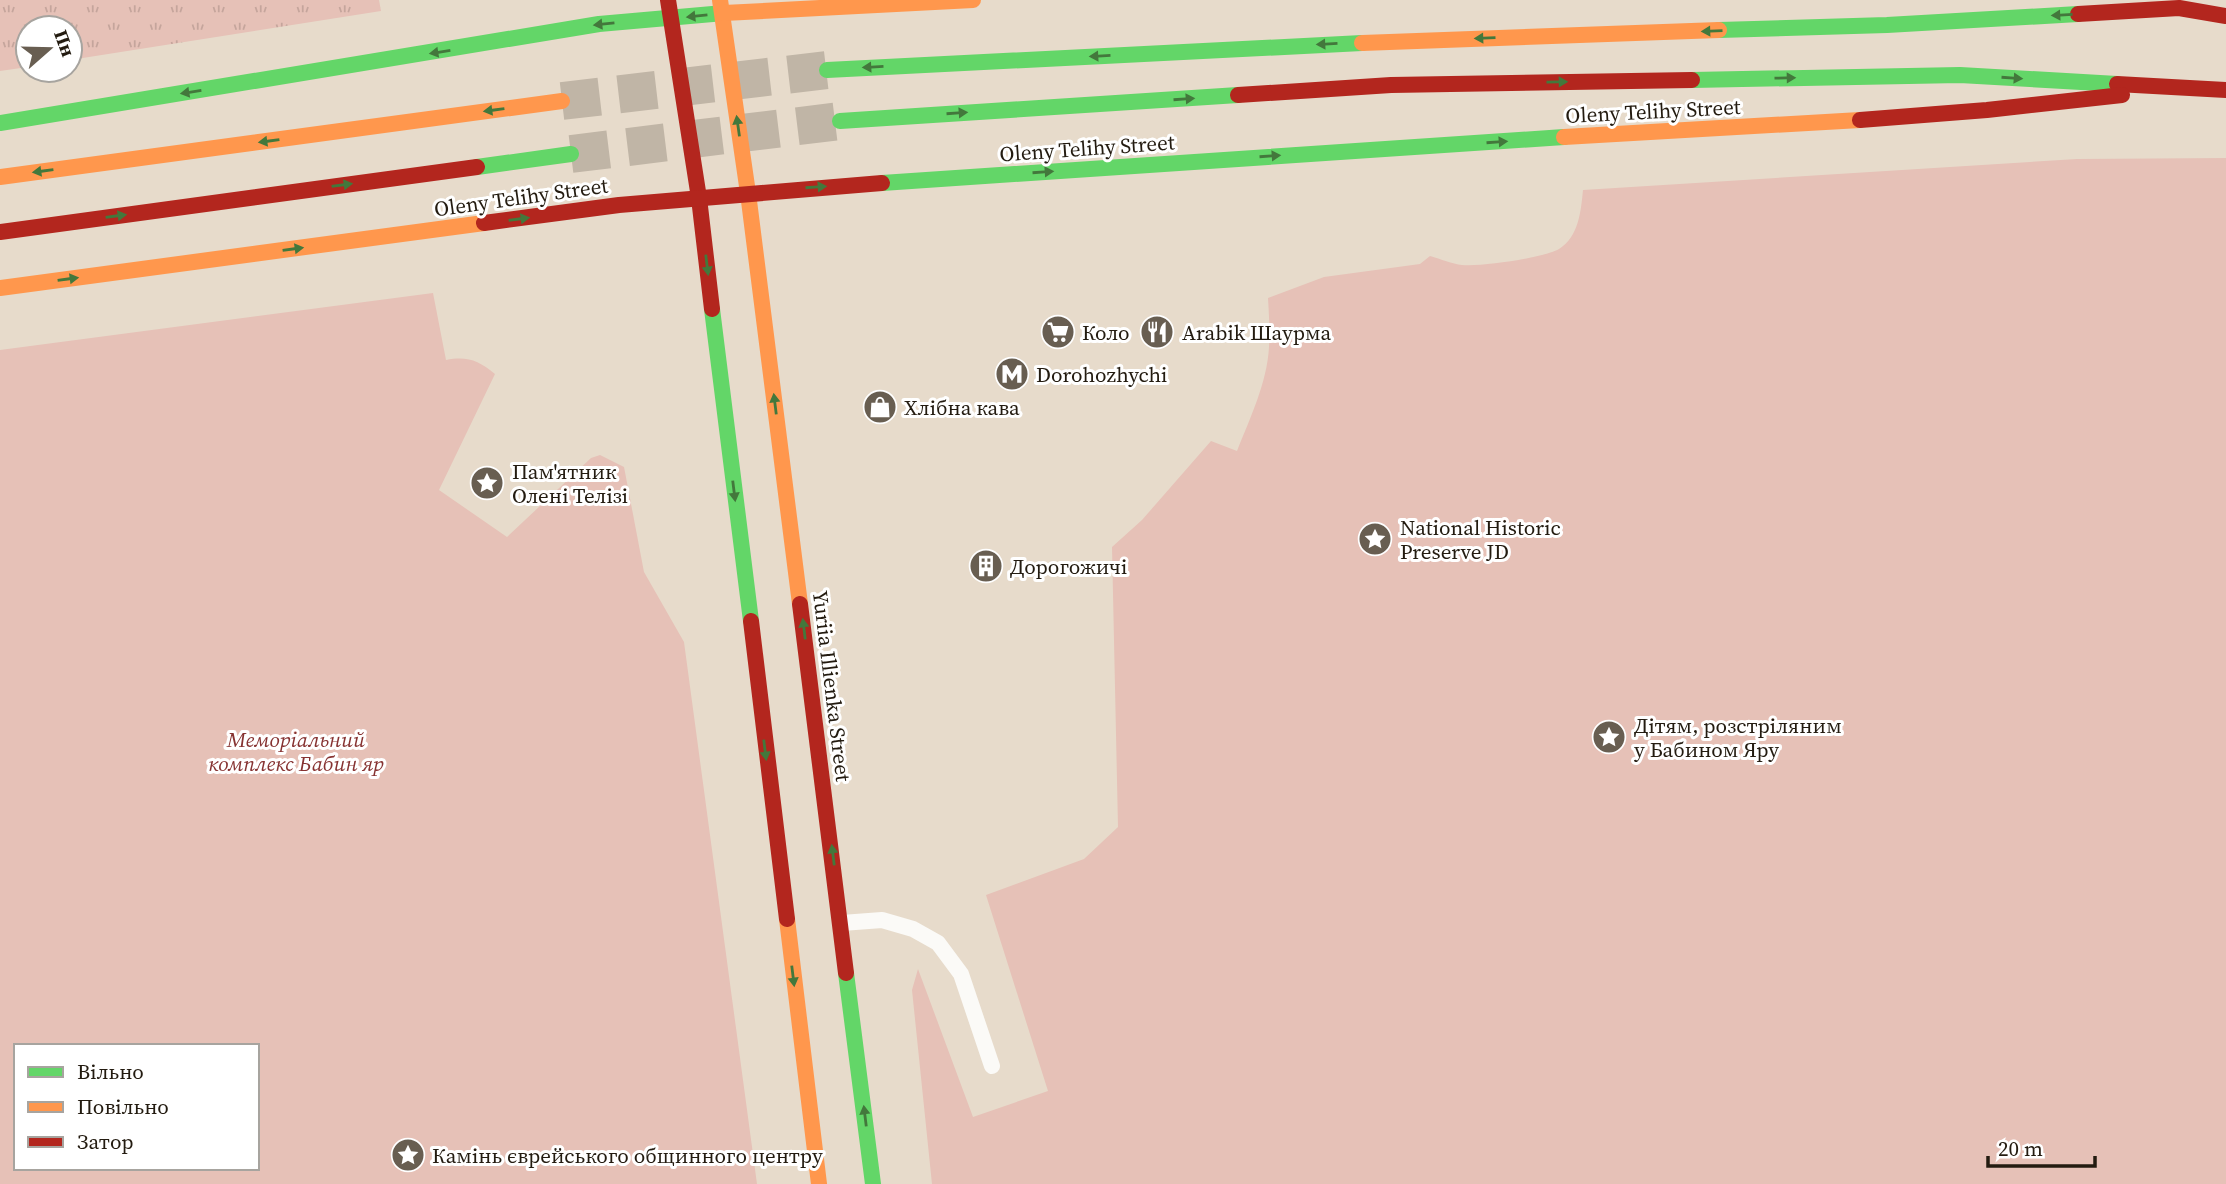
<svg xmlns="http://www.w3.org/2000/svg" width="2226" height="1184" font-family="'Source Serif 4',serif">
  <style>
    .grass { fill: url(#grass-tufts) }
    .park { fill: #e6c1b7; fill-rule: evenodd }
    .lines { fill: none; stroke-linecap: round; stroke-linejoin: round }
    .primary-tunnel { stroke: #c0b5a6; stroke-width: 38; stroke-dasharray: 38 19; stroke-linecap: butt }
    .lane { stroke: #fbfaf7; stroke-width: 16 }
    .fast { stroke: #63d668; stroke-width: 16 }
    .slow { stroke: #ff974d; stroke-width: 16 }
    .jam { stroke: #b3261e; stroke-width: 16 }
    .oneway { fill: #43783c }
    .labels { text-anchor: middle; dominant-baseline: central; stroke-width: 6; stroke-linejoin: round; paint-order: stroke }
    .street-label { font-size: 21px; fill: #231b10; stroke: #fff }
    .poi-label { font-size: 21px; fill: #231b10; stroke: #fff; text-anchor: start }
    .park-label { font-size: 21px; font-style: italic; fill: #863231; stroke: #fff }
  </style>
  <defs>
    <pattern id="grass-tufts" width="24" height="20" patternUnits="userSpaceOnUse" patternTransform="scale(1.75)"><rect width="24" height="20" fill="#e6c1b7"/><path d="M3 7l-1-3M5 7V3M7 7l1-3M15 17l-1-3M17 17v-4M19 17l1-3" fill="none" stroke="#c5a59c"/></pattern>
  </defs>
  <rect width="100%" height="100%" fill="#e7dbcb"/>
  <path class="grass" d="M0 0H379L381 11 70 60V28H28V67L0 71Z"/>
  <g class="park">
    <path d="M2226 158V1184H932L912 990 918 969 973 1117 1048 1091 986 895 1084 859 1118 827 1112 547 1142 520 1211 441 1237 451C1250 418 1267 383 1269 347 1270 331 1269 315 1268 298L1324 277 1420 264 1430 256C1441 259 1452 264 1462 265 1481 267 1543 258 1559 249 1579 237 1581 210 1583 190L2077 159Z"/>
    <path d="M433 293 446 360C467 356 478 360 495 374L439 490 507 537 591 458 600 455 624 467 644 572 684 642 757 1184H0V350ZM16 1046H257V1168H16Z"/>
  </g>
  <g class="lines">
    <g class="primary-tunnel">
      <path d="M562 101 827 70"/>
      <path d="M571 154 840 121"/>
    </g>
    <path class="lane" d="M842 923 882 920 913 929 938 943 961 974 992 1066"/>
    <g class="fast">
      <path d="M1719 30 1887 25 2078 14"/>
      <path d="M827 70 1362 43"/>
      <path d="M1692 80 1960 75 2117 84"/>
      <path d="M840 121 1238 95"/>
      <path d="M0 123 599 24 724 13"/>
      <path d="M477 167 571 154"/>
      <path d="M882 183 1564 137"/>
      <path d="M712 309 751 621"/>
      <path d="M846 973 873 1184"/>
    </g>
    <g class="slow">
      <path d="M720 0 748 193 800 604"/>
      <path d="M724 13 973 0"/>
      <path d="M1362 43 1719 30"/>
      <path d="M1564 137 1860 120"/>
      <path d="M0 177 562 101"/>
      <path d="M0 288 484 223"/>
      <path d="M787 919 819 1184"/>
    </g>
    <g class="jam">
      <path d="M668 0 699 198 712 309"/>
      <path d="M2078 14 2179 8 2226 16"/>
      <path d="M2117 84 2226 90"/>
      <path d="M1238 95 1391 85 1692 80"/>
      <path d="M1860 120 1987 110 2122 95"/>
      <path d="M484 223 619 205 882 183"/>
      <path d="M0 232 477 167"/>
      <path d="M800 604 846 973"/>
      <path d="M751 621 787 919"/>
    </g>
  </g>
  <defs><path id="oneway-solid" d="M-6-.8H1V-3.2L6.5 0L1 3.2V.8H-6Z" transform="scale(1.75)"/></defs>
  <g class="oneway">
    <use href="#oneway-solid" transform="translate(2062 15) rotate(177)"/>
    <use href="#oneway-solid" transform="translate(697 16) rotate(174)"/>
    <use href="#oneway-solid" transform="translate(604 24) rotate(174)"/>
    <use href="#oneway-solid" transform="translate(1712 31) rotate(178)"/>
    <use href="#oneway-solid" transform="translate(1485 38) rotate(178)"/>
    <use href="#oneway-solid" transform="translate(1327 44) rotate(177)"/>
    <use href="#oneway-solid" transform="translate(440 52) rotate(171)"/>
    <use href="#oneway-solid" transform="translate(1100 56) rotate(177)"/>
    <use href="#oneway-solid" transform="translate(873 67) rotate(177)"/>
    <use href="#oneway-solid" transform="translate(1785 78) rotate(-1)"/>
    <use href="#oneway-solid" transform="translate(2012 78) rotate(4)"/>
    <use href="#oneway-solid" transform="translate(1557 82) rotate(-1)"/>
    <use href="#oneway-solid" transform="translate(191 92) rotate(171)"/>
    <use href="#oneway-solid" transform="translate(1184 99) rotate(-4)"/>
    <use href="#oneway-solid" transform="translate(494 110) rotate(172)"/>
    <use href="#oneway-solid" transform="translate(957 113) rotate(-4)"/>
    <use href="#oneway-solid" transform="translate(738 126) rotate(-98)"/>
    <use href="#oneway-solid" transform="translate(269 141) rotate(172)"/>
    <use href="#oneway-solid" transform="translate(1497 142) rotate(-4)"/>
    <use href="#oneway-solid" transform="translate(1270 156) rotate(-4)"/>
    <use href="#oneway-solid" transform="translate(43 171) rotate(172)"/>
    <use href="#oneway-solid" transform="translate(1043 172) rotate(-4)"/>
    <use href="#oneway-solid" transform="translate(342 185) rotate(-8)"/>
    <use href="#oneway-solid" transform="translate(816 187) rotate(-4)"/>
    <use href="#oneway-solid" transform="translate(116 216) rotate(-8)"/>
    <use href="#oneway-solid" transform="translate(519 219) rotate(-8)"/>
    <use href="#oneway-solid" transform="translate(293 249) rotate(-8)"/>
    <use href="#oneway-solid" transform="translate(707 265) rotate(83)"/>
    <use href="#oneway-solid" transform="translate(68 279) rotate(-8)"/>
    <use href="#oneway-solid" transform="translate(775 404) rotate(-97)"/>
    <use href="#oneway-solid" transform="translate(734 491) rotate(83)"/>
    <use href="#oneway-solid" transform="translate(804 629) rotate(-97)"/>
    <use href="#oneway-solid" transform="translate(765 750) rotate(83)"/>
    <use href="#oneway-solid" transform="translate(833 855) rotate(-97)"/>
    <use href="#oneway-solid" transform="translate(793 976) rotate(83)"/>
    <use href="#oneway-solid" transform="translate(865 1116) rotate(-97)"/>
  </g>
  <defs>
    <symbol id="supermarket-disc" viewBox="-11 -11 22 22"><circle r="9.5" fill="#685e51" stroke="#fff"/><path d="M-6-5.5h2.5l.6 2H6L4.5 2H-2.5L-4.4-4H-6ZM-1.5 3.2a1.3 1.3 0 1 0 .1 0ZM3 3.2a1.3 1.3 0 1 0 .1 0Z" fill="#fff"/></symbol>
    <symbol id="restaurant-disc" viewBox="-11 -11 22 22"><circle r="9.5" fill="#685e51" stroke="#fff"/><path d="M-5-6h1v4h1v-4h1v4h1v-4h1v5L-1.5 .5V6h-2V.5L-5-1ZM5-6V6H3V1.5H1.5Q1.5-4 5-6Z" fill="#fff"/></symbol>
    <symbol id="metro-disc" viewBox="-11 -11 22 22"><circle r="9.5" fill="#685e51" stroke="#fff"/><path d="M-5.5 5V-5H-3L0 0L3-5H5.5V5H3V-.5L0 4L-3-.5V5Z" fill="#fff"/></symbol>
    <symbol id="shop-disc" viewBox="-11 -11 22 22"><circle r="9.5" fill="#685e51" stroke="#fff"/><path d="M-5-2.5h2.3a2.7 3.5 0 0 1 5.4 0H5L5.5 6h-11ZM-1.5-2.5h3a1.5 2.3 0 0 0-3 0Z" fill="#fff"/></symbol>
    <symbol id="sight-disc" viewBox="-11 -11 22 22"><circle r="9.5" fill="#685e51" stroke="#fff"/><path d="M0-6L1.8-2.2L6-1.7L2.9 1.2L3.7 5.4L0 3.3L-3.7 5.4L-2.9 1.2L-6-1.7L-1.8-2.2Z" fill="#fff"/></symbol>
    <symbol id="building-disc" viewBox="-11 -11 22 22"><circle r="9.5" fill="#685e51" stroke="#fff"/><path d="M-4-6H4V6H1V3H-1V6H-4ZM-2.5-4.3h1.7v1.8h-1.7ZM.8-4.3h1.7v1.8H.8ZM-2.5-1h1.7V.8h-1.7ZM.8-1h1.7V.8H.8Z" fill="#fff"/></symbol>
  </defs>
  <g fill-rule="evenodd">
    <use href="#supermarket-disc" x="1039" y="313" width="38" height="38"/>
    <use href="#restaurant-disc" x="1138" y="313" width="38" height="38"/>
    <use href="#metro-disc" x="993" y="355" width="38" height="38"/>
    <use href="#shop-disc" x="861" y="388" width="38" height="38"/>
    <use href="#sight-disc" x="468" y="464" width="38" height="38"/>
    <use href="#sight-disc" x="1356" y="520" width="38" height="38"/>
    <use href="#building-disc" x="967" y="547" width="38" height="38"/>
    <use href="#sight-disc" x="1590" y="718" width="38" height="38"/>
    <use href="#sight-disc" x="389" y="1136" width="38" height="38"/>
  </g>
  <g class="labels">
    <g class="street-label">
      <text transform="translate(1653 111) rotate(-3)">Oleny Telihy Street</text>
      <text transform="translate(1087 148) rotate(-4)">Oleny Telihy Street</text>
      <text transform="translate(521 197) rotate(-8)">Oleny Telihy Street</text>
      <text transform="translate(832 686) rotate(83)">Yuriia Illienka Street</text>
    </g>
    <g class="poi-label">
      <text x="1082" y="332">Коло</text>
      <text x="1182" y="332">Arabik Шаурма</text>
      <text x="1036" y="374">Dorohozhychi</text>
      <text x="904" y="407">Хлібна кава</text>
      <text x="512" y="471">Пам'ятник<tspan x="512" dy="24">Олені Телізі</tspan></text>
      <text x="1400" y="527">National Historic<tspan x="1400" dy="24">Preserve JD</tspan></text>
      <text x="1010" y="566">Дорогожичі</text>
      <text x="1634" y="725">Дітям, розстріляним<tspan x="1634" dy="24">у Бабином Яру</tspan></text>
      <text x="432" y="1155">Камінь єврейського общинного центру</text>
    </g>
    <g class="park-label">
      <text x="296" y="739">Меморіальний<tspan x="296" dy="24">комплекс Бабин яр</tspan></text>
    </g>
  </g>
  <rect x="14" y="1044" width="245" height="126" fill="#ffffff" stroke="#a7a49f" stroke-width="2"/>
  <rect x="28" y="1067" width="35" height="10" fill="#63d668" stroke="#a7a49f" stroke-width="2"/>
  <text x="77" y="1079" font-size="21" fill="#231b10">Вільно</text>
  <rect x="28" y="1102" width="35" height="10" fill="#ff974d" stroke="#a7a49f" stroke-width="2"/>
  <text x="77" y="1114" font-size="21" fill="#231b10">Повільно</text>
  <rect x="28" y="1137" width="35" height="10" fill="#b3261e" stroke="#a7a49f" stroke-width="2"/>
  <text x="77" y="1149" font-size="21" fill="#231b10">Затор</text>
  <g transform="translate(49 49) rotate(70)"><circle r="33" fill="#ffffff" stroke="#a7a49f" stroke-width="2"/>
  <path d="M0-5L12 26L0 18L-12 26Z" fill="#685e51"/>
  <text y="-10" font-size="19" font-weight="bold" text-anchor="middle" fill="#231b10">Пн</text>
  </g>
  <path d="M1988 1156v10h107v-10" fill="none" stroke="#231b10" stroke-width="3.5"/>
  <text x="1998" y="1156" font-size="21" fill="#231b10" stroke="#ffffff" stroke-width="5" paint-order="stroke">20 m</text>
</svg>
